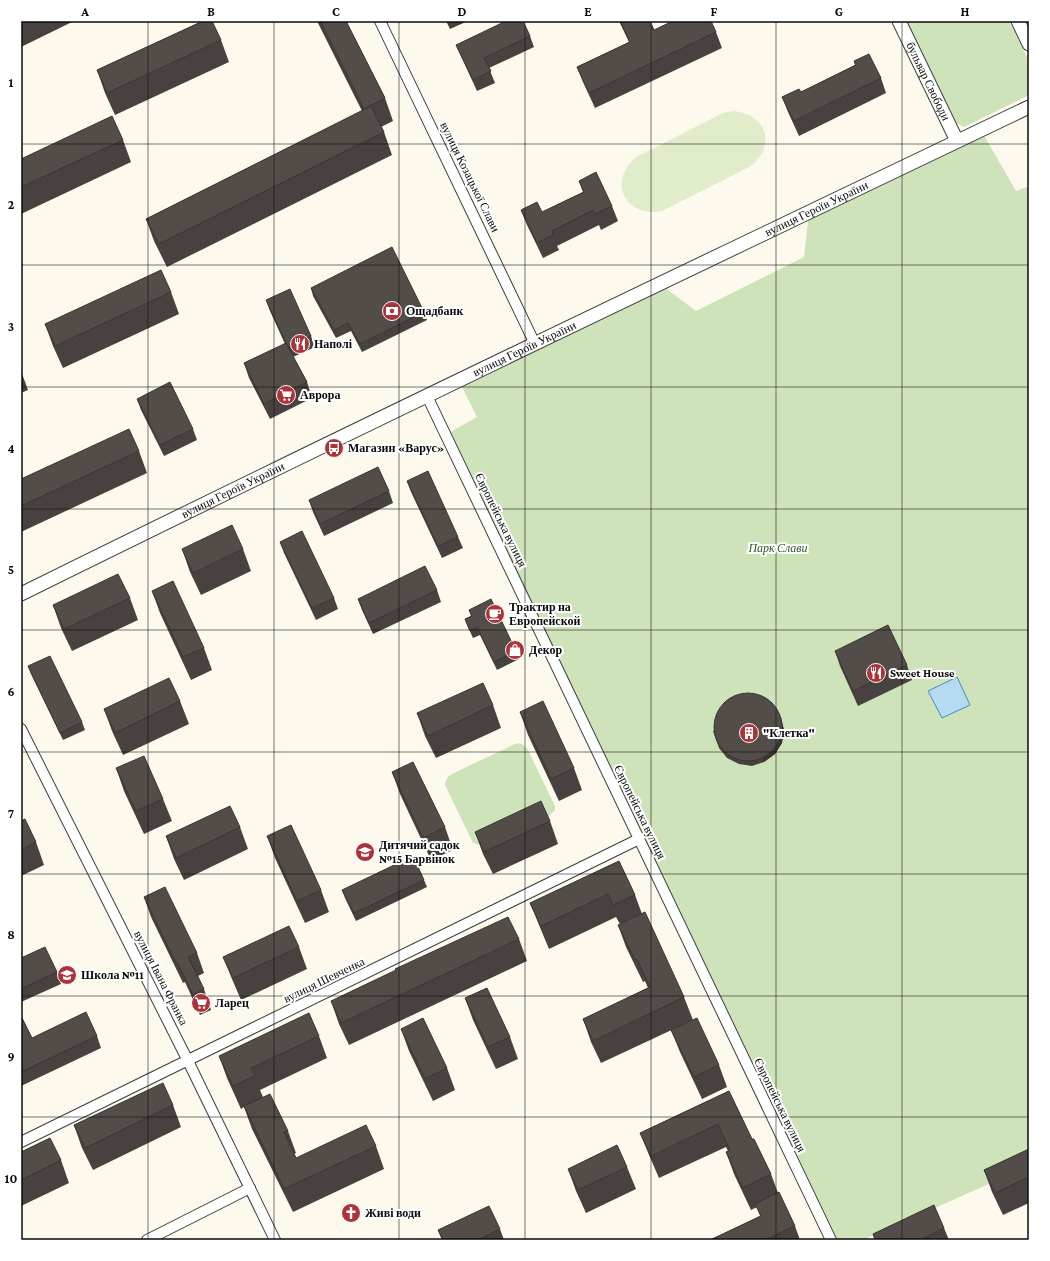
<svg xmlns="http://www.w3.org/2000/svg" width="1050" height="1261" font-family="'Crimson Pro',serif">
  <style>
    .green { fill: #cfe3ba }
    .pitch { fill: #e0ecca }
    .water { fill: #b6daef; stroke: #458ebe }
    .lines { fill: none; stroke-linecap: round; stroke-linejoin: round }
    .minor-casing { stroke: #3e3e3e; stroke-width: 12 }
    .tertiary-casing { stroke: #3e3e3e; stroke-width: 15 }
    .minor { stroke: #fff; stroke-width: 10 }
    .tertiary { stroke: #fff; stroke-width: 13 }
    .wall { fill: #47423f }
    .shaded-wall { fill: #3a3633 }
    .building { fill: #534d49; stroke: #3a3633 }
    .grid { fill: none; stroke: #0b0b0b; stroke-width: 1; stroke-opacity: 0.55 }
    .labels { text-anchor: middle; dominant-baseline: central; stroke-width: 4; stroke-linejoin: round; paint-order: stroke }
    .street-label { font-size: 12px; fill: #0b0b0b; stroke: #fff }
    .poi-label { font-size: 12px; font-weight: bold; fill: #0b0b0b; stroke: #fff; text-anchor: start }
    .park-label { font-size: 12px; font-style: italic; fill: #2f5b23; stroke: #fff }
    .neatline { fill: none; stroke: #0b0b0b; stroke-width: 1.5 }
    .grid-label { font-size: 13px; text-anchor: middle; font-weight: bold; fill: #0b0b0b }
  </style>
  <rect width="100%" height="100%" fill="#fdf9ec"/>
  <g class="green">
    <path d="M905 21H1009L1029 61V95L964 127 953 121Z"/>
    <path d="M982 132 1016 191 1029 186V1166L863 1240H831L445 435 477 417 459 381 660 284 696 311 804 257 809 212Z"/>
    <path d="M520 743 527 748 555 806V810L549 816 484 846 473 843 445 785C446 778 448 776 454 773L515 744Z"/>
  </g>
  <path class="pitch" d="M733 111C766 114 777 144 751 166L662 211C625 218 607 182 636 157L723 113Z"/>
  <path class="water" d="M957 677 970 705 942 718 928 691Z"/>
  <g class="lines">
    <defs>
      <g id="minor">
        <path d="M380 21 535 344"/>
        <path d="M427 396 831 1240"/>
        <path d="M21 729 188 1061 275 1240"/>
        <path d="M21 1142 639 839"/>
        <path d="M147 1240 250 1188"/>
      </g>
      <g id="tertiary">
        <path id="s1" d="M899 21 957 141"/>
        <path d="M1018 21 1029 44"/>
        <path id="s2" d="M21 594C355 429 692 268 1029 107"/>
      </g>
    </defs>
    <use href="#minor" class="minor-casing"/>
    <use href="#tertiary" class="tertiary-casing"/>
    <use href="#minor" class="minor"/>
    <use href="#tertiary" class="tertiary"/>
  </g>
  <g class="wall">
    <path d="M21 21H74L21 47Z"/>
    <path d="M203 21H214L212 22 221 40 229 62 115 115 105 93 97 70Z"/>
    <path d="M317 21H346L385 98 393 121 381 127 384 132 392 155 167 267 154 241 146 219 362 111Z"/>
    <path d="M446 21H468L450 29Z"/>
    <path d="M619 21H650L654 30 716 32 722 48 595 108 583 82 577 67 629 42Z"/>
    <path d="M530 36 534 47 489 68 495 83 477 91 461 56 456 45Z"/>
    <path d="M854 61 881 78 886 93 799 136 788 112 782 97 801 92 855 65Z"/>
    <path d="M123 140 131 162 21 214V159Z"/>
    <path d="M579 181 612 206 618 221 601 230 599 225 557 246 559 250 543 258 527 225 521 210 542 212 583 192Z"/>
    <path d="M311 288 424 312 427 320 362 352 351 331 336 338 313 296Z"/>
    <path d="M171 292 179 314 63 368 53 346 45 324Z"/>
    <path d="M266 300 311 336 315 347 293 357 307 382 312 398 270 419 249 378 244 363 285 344 270 311Z"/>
    <path d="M21 371 28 390 21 393Z"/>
    <path d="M137 399 193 429 197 440 164 456 141 410Z"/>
    <path d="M139 451 147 473 21 532V479Z"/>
    <path d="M407 481 458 537 463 548 442 558 411 492Z"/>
    <path d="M389 491 393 503 324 536 313 512 309 500Z"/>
    <path d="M280 542 334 598 338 609 316 620 284 553Z"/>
    <path d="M182 549H243L251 571 201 595 190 572Z"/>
    <path d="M437 590 441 602 373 634 362 610 358 599Z"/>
    <path d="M152 591 204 648 212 670 191 680 160 613Z"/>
    <path d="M130 598 138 620 72 651 61 628 53 605Z"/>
    <path d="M469 610 516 651 519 659 497 670 480 635 473 638 468 627 465 619 471 616Z"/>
    <path d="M835 651 907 665 912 680 858 706 840 666Z"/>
    <path d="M28 666 82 722 85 730 63 740 31 674Z"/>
    <path d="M180 701 189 724 123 755 112 731 104 709Z"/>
    <path d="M493 705 501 728 436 758 425 736 417 713Z"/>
    <path d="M520 712 574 768 582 790 559 801 528 735Z"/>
    <path d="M781 717 784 730 782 743 775 754 764 762 752 766 739 764 727 758 719 748 713 731Z"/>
    <path d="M116 768 163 799 172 821 144 834 124 791Z"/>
    <path d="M392 772 445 827 453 850 431 860 400 794Z"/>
    <path d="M21 821 36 842 44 865 21 876Z"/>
    <path d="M550 821 558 844 493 874 483 854 475 832Z"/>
    <path d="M240 827 248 849 184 880 174 859 166 836Z"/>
    <path d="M267 836 321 890 329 912 305 923 275 858Z"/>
    <path d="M619 861 635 895 642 914 684 997 693 1020 601 1063 591 1042 583 1019 648 988 645 981 643 982 626 947 618 925 620 924 616 917 549 949 539 925 530 903Z"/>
    <path d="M424 880 427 887 356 921 345 898 342 890Z"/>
    <path d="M144 897 197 953 204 973 198 976 204 989 211 1010 200 1015 185 982 183 983 151 917Z"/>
    <path d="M519 939 527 961 349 1045 339 1024 331 1001Z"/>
    <path d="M299 947 307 969 241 1000 232 979 223 957Z"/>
    <path d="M21 958 57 972 61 984 21 1002Z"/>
    <path d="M465 998 510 1037 518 1059 496 1069 473 1020Z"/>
    <path d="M21 1016 32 1038 97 1036 101 1048 21 1086Z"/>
    <path d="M401 1029 447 1068 455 1090 433 1101 409 1051Z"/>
    <path d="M671 1030 719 1065 727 1087 702 1099 680 1052Z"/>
    <path d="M319 1036 327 1058 260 1090 263 1097 288 1131 296 1153 294 1154 296 1158 376 1146 384 1169 293 1212 252 1129 244 1107 241 1109 227 1078 219 1056Z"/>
    <path d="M729 1091 752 1139 771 1174 778 1193 795 1226 800 1240H710L760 1216 757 1207 751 1210 734 1174 726 1152 728 1151 726 1147 659 1178 649 1155 640 1133Z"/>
    <path d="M173 1105 181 1127 93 1170 82 1148 74 1125Z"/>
    <path d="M1029 1149V1203L1003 1215 992 1192 984 1170Z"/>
    <path d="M21 1152 61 1160 69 1183 21 1206Z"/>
    <path d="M627 1167 636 1189 586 1213 576 1191 568 1169Z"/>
    <path d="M944 1228 949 1240H875L873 1234Z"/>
    <path d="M500 1229 504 1240H442L438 1230Z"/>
  </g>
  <path class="shaded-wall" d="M779 713 784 730 782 743 775 754 764 762 763 758Z"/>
  <g class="building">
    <path d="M203 21H212L221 40 107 93 97 70Z"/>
    <path d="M320 21H346L385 98 364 109Z"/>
    <path d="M506 21H523L530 36 484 58 491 71 473 80 456 45Z"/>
    <path d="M620 21H650L654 30 673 21H711L716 32 589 93 577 67 630 42Z"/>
    <path d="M869 54 881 78 794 121 782 97 799 89 801 92 856 65 854 61Z"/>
    <path d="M371 106 384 132 159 244 146 219Z"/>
    <path d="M112 116 123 140 21 187V159Z"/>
    <path d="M596 172 612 206 595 214 593 210 552 231 553 235 537 243 521 210 537 202 542 212 584 192 579 181Z"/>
    <path d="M392 247 424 312 360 344 348 323 334 330 311 288Z"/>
    <path d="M161 270 171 292 55 346 45 324Z"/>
    <path d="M290 289 311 336 288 347 266 300Z"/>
    <path d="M286 343 307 382 264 404 244 363Z"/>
    <path d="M170 382 193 429 160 445 137 399Z"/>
    <path d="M129 429 139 451 21 506V479Z"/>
    <path d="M378 467 389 491 320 524 309 500Z"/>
    <path d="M428 471 458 537 438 546 407 481Z"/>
    <path d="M232 525 243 549 193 573 182 549Z"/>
    <path d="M302 531 334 598 312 608 280 542Z"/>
    <path d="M425 566 437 590 369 623 358 599Z"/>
    <path d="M118 574 130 598 64 629 53 605Z"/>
    <path d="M173 581 204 648 183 657 152 591Z"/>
    <path d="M491 599 516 651 494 662 477 627 470 631 465 619 472 616 469 610Z"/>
    <path d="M888 625 907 665 853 691 835 651Z"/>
    <path d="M50 656 82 722 60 733 28 666Z"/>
    <path d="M169 678 180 701 115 733 104 709Z"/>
    <path d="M483 683 493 705 428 736 417 713Z"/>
    <circle cx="748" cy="727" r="34"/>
    <path d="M543 701 574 768 551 779 520 712Z"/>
    <path d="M144 756 163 799 136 811 116 768Z"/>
    <path d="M413 762 445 827 423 838 392 772Z"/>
    <path d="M541 801 550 821 484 852 475 832Z"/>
    <path d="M230 806 240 827 176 858 166 836Z"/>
    <path d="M25 819 36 842 21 850V821Z"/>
    <path d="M291 825 321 890 297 901 267 836Z"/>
    <path d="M413 856 424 880 354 913 342 890Z"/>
    <path d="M619 861 635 895 613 905 608 894 541 926 530 903Z"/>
    <path d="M165 887 197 953 188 957 204 989 193 995 177 962 176 963 144 897Z"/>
    <path d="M645 912 684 997 593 1041 583 1019 650 987 637 959 635 960 618 925Z"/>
    <path d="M508 917 519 939 341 1023 331 1001 396 970 395 969Z"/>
    <path d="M289 926 299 947 233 978 223 957Z"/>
    <path d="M45 947 57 972 21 989V958Z"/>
    <path d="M487 988 510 1037 488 1047 465 998Z"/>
    <path d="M86 1012 97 1036 21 1072V1016L32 1038Z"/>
    <path d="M309 1013 319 1036 251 1068 255 1076 233 1086 219 1056Z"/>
    <path d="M423 1018 447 1068 425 1079 401 1029Z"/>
    <path d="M697 1018 719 1065 694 1077 671 1030Z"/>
    <path d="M163 1083 173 1105 85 1148 74 1125Z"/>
    <path d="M729 1091 752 1139H754L771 1174 743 1188 726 1152 730 1150 718 1124 651 1156 640 1133Z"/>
    <path d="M270 1094 288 1131 284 1132 296 1158 366 1125 376 1146 284 1189 244 1106Z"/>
    <path d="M50 1138 61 1160 21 1180V1152Z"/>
    <path d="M617 1145 627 1167 578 1190 568 1169Z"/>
    <path d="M1029 1149V1177L995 1193 984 1170Z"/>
    <path d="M779 1192 795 1226 765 1240H710L761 1216 755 1204Z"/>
    <path d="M934 1205 944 1228 920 1240H875L873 1234Z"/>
    <path d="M489 1206 500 1229 478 1240H443L438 1230Z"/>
  </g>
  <path class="grid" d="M148 21V1240M274 21V1240M399 21V1240M525 21V1240M651 21V1240M776 21V1240M902 21V1240M21 144H1029M21 265H1029M21 387H1029M21 509H1029M21 630H1029M21 752H1029M21 874H1029M21 996H1029M21 1117H1029"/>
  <defs>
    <symbol id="bank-disc" viewBox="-11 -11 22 22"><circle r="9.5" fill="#ac333a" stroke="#fff"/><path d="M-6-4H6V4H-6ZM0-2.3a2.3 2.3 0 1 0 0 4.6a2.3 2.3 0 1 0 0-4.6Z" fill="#fff"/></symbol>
    <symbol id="restaurant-disc" viewBox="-11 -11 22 22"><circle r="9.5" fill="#ac333a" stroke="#fff"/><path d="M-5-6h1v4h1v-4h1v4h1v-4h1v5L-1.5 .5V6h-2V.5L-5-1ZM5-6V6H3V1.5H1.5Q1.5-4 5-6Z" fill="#fff"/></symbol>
    <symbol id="supermarket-disc" viewBox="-11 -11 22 22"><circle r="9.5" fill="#ac333a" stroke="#fff"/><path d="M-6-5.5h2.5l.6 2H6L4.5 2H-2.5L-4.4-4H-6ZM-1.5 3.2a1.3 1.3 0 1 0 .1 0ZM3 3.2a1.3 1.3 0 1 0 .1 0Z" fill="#fff"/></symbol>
    <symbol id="bus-disc" viewBox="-11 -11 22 22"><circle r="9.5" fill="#ac333a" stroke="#fff"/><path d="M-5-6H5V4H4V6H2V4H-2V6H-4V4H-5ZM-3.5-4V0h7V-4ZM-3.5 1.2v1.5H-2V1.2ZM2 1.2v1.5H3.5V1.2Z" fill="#fff"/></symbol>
    <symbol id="cafe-disc" viewBox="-11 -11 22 22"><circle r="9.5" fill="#ac333a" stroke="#fff"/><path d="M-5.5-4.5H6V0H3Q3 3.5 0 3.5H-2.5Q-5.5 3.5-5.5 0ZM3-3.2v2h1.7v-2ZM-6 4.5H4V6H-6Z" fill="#fff"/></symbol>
    <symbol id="shop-disc" viewBox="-11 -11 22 22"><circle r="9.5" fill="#ac333a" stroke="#fff"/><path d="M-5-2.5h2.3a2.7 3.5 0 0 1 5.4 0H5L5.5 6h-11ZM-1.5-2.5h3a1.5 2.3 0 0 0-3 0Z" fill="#fff"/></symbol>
    <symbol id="building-disc" viewBox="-11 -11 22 22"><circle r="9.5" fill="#ac333a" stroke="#fff"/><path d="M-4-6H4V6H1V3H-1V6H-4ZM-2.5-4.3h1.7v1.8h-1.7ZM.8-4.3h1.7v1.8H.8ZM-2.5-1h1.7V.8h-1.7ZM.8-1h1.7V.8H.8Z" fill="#fff"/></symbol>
    <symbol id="school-disc" viewBox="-11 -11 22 22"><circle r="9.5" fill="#ac333a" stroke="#fff"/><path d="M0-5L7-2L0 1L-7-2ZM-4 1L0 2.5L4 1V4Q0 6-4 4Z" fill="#fff"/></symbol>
    <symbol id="church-disc" viewBox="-11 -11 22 22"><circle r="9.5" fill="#ac333a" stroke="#fff"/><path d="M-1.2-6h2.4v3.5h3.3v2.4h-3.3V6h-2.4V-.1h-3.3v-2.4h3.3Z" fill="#fff"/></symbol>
  </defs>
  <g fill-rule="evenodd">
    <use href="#bank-disc" x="381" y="300" width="22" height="22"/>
    <use href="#restaurant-disc" x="289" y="333" width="22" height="22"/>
    <use href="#supermarket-disc" x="275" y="384" width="22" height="22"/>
    <use href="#bus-disc" x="323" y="437" width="22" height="22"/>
    <use href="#cafe-disc" x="484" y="603" width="22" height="22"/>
    <use href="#shop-disc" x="504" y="639" width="22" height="22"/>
    <use href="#restaurant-disc" x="865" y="662" width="22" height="22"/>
    <use href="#building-disc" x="738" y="722" width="22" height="22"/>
    <use href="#school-disc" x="354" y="841" width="22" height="22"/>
    <use href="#school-disc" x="56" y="964" width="22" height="22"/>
    <use href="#supermarket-disc" x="190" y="992" width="22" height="22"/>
    <use href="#church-disc" x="340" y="1202" width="22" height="22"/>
  </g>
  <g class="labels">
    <g class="street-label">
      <text stroke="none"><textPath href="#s1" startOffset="67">бульвар Свободи</textPath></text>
      <text transform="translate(470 177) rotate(64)">вулиця Козацької Слави</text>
      <text stroke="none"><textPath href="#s2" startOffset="884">вулиця Героїв України</textPath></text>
      <text stroke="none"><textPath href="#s2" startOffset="560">вулиця Героїв України</textPath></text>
      <text stroke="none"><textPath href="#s2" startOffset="236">вулиця Героїв України</textPath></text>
      <text transform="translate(501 520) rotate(64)">Європейська вулиця</text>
      <text transform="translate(640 812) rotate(64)">Європейська вулиця</text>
      <text transform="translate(161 978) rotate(63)">вулиця Івана Франка</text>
      <text transform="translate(324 980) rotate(-26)">вулиця Шевченка</text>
      <text transform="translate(780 1105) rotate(64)">Європейська вулиця</text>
    </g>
    <g class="poi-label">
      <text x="406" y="311">Ощадбанк</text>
      <text x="314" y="344">Наполі</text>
      <text x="300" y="395">Аврора</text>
      <text x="348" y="448">Магазин «Варус»</text>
      <text x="509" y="607">Трактир на<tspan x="509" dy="14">Европейской</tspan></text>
      <text x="529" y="650">Декор</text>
      <text x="890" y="673">Sweet House</text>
      <text x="763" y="733">"Клетка"</text>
      <text x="379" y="845">Дитячий садок<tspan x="379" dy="14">№15 Барвінок</tspan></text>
      <text x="81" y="975">Школа №11</text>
      <text x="215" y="1003">Ларец</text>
      <text x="365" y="1213">Живі води</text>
    </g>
    <g class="park-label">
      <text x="778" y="548">Парк Слави</text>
    </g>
  </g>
  <rect width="1050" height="1261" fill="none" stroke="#ffffff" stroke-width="44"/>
  <rect x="22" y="22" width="1006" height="1217" class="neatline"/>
  <g class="grid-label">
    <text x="85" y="16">A</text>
    <text x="211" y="16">B</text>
    <text x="336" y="16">C</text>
    <text x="462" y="16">D</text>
    <text x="588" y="16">E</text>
    <text x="714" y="16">F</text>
    <text x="839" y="16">G</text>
    <text x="965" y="16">H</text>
    <text x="11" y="87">1</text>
    <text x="11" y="209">2</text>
    <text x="11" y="331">3</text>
    <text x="11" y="453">4</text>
    <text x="11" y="574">5</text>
    <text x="11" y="696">6</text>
    <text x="11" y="818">7</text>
    <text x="11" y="939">8</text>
    <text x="11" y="1061">9</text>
    <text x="11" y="1183">10</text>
  </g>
</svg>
